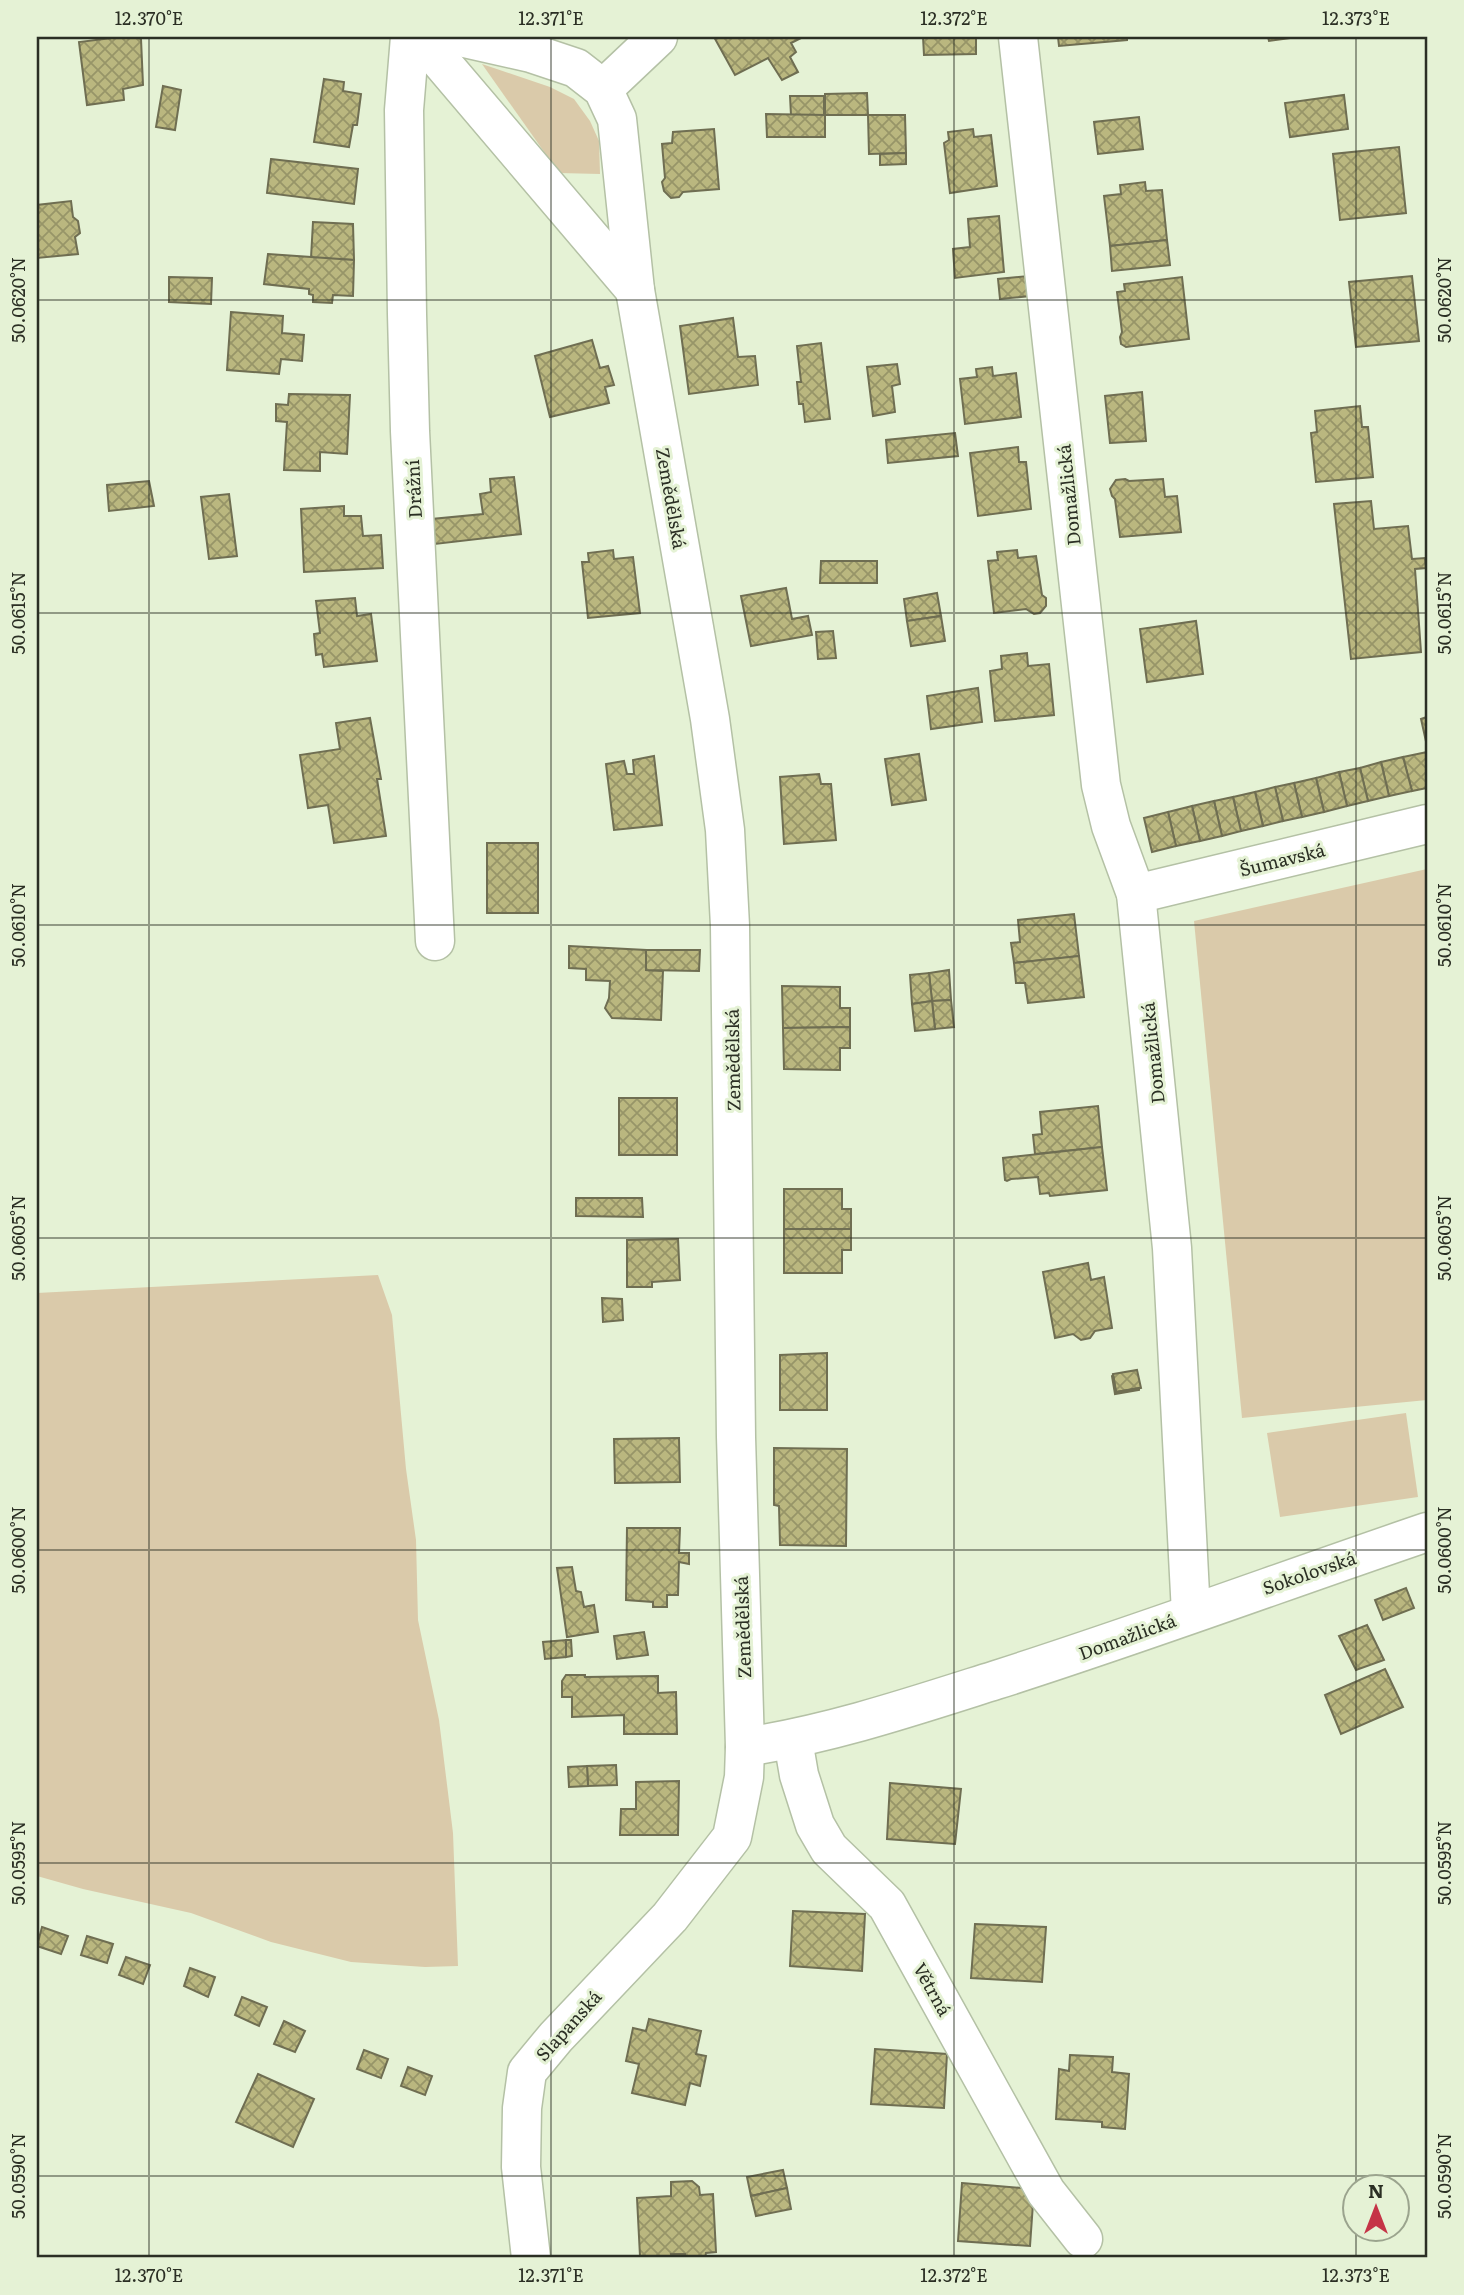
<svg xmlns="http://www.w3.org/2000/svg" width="1464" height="2295" font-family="Literata,serif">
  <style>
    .green { fill: #dacaaa }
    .building { fill: url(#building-cross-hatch); stroke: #6f6e52; stroke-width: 2 }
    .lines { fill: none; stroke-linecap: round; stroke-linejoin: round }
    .minor-casing { stroke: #b4c1a5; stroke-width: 41 }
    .tertiary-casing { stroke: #b4c1a5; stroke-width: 41 }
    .minor { stroke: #fff; stroke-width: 38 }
    .tertiary { stroke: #fff; stroke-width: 38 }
    .ticks { fill: none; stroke: #2b2f24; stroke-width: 2; stroke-opacity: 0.45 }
    .labels { text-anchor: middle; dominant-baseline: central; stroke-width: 6; stroke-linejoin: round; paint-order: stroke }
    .street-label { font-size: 18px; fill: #2b2f24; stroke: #e5f2d5 }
    .neatline { fill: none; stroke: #2b2f24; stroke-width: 2.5 }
    .ticks-label { font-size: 18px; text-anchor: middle; fill: #2b2f24 }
  </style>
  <defs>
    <pattern id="building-cross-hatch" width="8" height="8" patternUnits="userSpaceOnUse" patternTransform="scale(1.75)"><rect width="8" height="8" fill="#bab77f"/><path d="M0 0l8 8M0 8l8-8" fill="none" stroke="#979568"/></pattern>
  </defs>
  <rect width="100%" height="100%" fill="#e5f2d5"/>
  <g class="green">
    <path d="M482 64 550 87 574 99 590 121 599 141 600 174 559 173Z"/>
    <path d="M1427 869V1400L1242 1418 1194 921Z"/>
    <path d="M378 1275 392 1315 406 1469 416 1540 418 1620 439 1720 453 1833 458 1966 425 1967 351 1962 271 1942 191 1913 83 1889 37 1876V1293Z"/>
    <path d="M1406 1413 1418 1497 1280 1517 1267 1433Z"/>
  </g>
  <g class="building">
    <path d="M120 37H137L141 39 143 85 123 89 124 100 87 105 79 42Z"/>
    <path d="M714 37H803L791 43 796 52 790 57 798 72 782 80 768 58 735 75Z"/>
    <path d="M923 37H976V54L924 55Z"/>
    <path d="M1058 37H1127V40L1059 46Z"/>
    <path d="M1268 37H1298L1269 41Z"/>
    <path d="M324 79 344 82 343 91 361 94 357 125H353L349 147 314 142Z"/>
    <path d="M163 86 181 90 175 130 156 127Z"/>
    <path d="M867 93 868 115H825V94Z"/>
    <path d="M1344 95 1348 129 1290 137 1285 103Z"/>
    <path d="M790 96H824V115H791Z"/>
    <path d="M766 114 825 115V137H767Z"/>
    <path d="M868 115H905L906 153 869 154Z"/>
    <path d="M1139 117 1143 149 1098 154 1094 122Z"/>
    <path d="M714 129 719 189 683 192 679 197 671 198 664 191 662 182 665 178 662 144 672 143 673 132Z"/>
    <path d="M973 129 974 137 991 135 997 186 950 193 944 143 949 140 948 132Z"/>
    <path d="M1399 147 1406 213 1340 220 1333 154Z"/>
    <path d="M906 153V164L880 165V154Z"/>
    <path d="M271 159 358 169 354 204 267 193Z"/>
    <path d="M1145 182 1146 191 1162 190 1167 240 1110 246 1104 196 1121 194 1120 185Z"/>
    <path d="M71 201 73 217 78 221 80 233 75 237 78 254 37 258V205Z"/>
    <path d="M999 216 1004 272 955 278 953 249 970 247 968 219Z"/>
    <path d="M313 222 353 224 354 260 311 258Z"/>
    <path d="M1167 240 1170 265 1112 271 1110 246Z"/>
    <path d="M268 254 354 260 353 296 333 295 332 303 313 302V295L309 294V289L264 284Z"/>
    <path d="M1028 276 1030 296 1000 299 998 279Z"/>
    <path d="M1412 276 1419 341 1356 347 1349 282Z"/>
    <path d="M169 277 212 278 211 304 169 302Z"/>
    <path d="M1182 277 1189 339 1126 347 1121 344 1120 337 1122 332 1117 292 1125 291 1124 284Z"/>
    <path d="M231 312 283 316 282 333 304 335 302 361 281 359 279 374 227 370Z"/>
    <path d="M733 318 738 357 755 356 758 385 689 394 680 326Z"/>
    <path d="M592 340 600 368 608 366 614 385 605 387 609 403 550 417 535 356Z"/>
    <path d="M821 343 830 419 805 422 803 404H799L797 382H801L797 346Z"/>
    <path d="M897 364 900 384 892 386 895 412 873 416 867 367Z"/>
    <path d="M992 367 993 376 1016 373 1021 417 965 424 960 379 977 377 976 369Z"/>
    <path d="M1142 392 1146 441 1110 443 1105 396Z"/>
    <path d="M289 394 350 395 347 454 320 452V471L284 470 287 422 276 421V404L288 405Z"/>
    <path d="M1360 406 1362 427H1368L1373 477 1316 482 1311 433 1317 432 1315 411Z"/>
    <path d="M955 433 958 456 888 463 886 440Z"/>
    <path d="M1018 447 1019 462H1026L1031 509 978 516 970 453Z"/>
    <path d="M514 477 521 534 435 544 432 519 483 514 480 494 491 492 490 479Z"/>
    <path d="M1125 479 1129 481 1163 479 1165 497 1177 496 1181 532 1120 537 1115 499 1112 496 1110 489 1116 480Z"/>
    <path d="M149 481 154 506 109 511 107 485Z"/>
    <path d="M229 494 237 556 209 559 201 497Z"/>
    <path d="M1371 501 1374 529 1408 526 1412 559 1425 558 1426 568 1415 569 1421 652 1351 659 1334 504Z"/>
    <path d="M344 506V516H361L363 536 381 535 383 568 304 572 301 509Z"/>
    <path d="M613 550 614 559 633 557 640 613 588 618 582 562H589L588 553Z"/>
    <path d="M1017 550 1018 558 1036 556 1042 595 1046 598V606L1040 613 1034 614 1026 609 994 613 988 561 998 560 997 552Z"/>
    <path d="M821 561H877V583H820Z"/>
    <path d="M786 588 792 619 808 616 812 635 751 646 741 596Z"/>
    <path d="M937 593 941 616 907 621 904 599Z"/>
    <path d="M355 598 357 616 371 614 377 661 324 667 322 654 316 655 314 634 320 633 316 601Z"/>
    <path d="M941 616 945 641 911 646 907 621Z"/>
    <path d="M1196 621 1203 674 1147 682 1140 629Z"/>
    <path d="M833 631 836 658 818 659 816 632Z"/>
    <path d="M1027 653 1028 666 1049 664 1054 715 995 721 990 671 1002 669 1001 656Z"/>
    <path d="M978 688 982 722 931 729 927 696Z"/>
    <path d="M1427 717V746L1421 719Z"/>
    <path d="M370 718 381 779H377L386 836 334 843 328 805 308 808 300 755 340 749 336 723Z"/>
    <path d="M1427 752V788L1412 791 1403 757Z"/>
    <path d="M919 754 926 800 892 805 885 759Z"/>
    <path d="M654 756 662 825 614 830 606 764 624 761 627 774H634L633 760Z"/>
    <path d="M1403 757 1412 791 1389 796 1381 762Z"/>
    <path d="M1381 762 1389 796 1368 801 1360 768Z"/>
    <path d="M1360 768 1368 801 1347 806 1339 772Z"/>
    <path d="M1339 772 1347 806 1324 812 1316 778Z"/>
    <path d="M819 774 821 784H831L836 840 784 844 780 777Z"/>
    <path d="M1316 778 1324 812 1302 817 1294 783Z"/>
    <path d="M1294 783 1302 817 1283 821 1275 787Z"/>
    <path d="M1275 787 1283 821 1263 826 1255 792Z"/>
    <path d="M1255 792 1263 826 1241 831 1233 797Z"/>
    <path d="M1233 797 1241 831 1222 836 1214 801Z"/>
    <path d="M1214 801 1222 836 1200 841 1192 806Z"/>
    <path d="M1192 806 1200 841 1176 846 1168 812Z"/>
    <path d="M1168 812 1176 846 1152 852 1144 818Z"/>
    <rect x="487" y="843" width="51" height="70"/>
    <path d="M1074 914 1079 956 1014 963 1011 943 1020 942 1018 920Z"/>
    <path d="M569 946 646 950V970L663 971 661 1020 612 1018 605 1008 609 998 610 981 586 980V969L569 968Z"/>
    <path d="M646 950H700L699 971 646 970Z"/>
    <path d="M1079 956 1084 997 1028 1003 1025 983H1016L1014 963Z"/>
    <path d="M949 970 951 1000 932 1001 929 973Z"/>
    <path d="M929 973 932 1001 912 1004 910 975Z"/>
    <path d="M782 986 840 987V1008H850V1027L783 1028Z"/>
    <path d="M951 1000 954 1027 935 1029 932 1001Z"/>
    <path d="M932 1001 935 1029 915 1031 912 1004Z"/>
    <path d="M850 1027V1048H840V1070L784 1069 783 1028Z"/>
    <rect x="619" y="1098" width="58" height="57"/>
    <path d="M1098 1106 1102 1147 1035 1154 1033 1135 1042 1134 1040 1112Z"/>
    <path d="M1102 1147 1107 1190 1050 1196 1049 1193 1040 1194 1038 1177 1011 1179 1007 1181 1005 1180 1003 1158Z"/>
    <path d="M784 1189H842V1209H851V1229H784Z"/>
    <path d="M576 1198H642L643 1217 576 1216Z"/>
    <path d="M784 1229H851V1250H842V1273H784Z"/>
    <path d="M678 1239 680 1280 652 1282V1287H627V1240Z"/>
    <path d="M1088 1263 1091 1280 1104 1277 1112 1328 1095 1331 1090 1338 1081 1340 1073 1334 1055 1338 1043 1272Z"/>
    <path d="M602 1298 622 1299 623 1320 603 1322Z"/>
    <path d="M827 1353V1410H780V1355Z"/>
    <path d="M1137 1370 1141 1388 1116 1392 1113 1374Z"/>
    <path d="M1113 1375 1116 1392 1139 1388V1390L1115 1394 1112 1376Z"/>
    <path d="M679 1438 680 1482 615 1483 614 1439Z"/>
    <path d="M774 1448 847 1449 846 1546 780 1545 779 1506 774 1505Z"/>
    <path d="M627 1528H680L679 1553H689V1564L679 1562 678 1595H667V1607H653V1602L626 1600Z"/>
    <path d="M572 1567 576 1591 581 1592 584 1607 594 1605 598 1632 567 1637 557 1568Z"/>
    <path d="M1406 1588 1414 1608 1383 1620 1375 1600Z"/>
    <path d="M1367 1625 1384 1660 1356 1670 1339 1636Z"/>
    <path d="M644 1632 648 1655 617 1659 614 1636Z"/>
    <path d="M566 1640H571L572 1656 566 1657Z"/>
    <path d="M566 1640V1657L545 1659 543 1642Z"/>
    <path d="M1385 1669 1403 1707 1341 1734 1325 1695Z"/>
    <path d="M566 1675H585V1677L658 1676V1693L676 1692 677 1734H624V1715L572 1717V1697H562V1681Z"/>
    <path d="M616 1765 617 1785 588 1786 587 1766Z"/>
    <path d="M587 1766 588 1786 569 1787 568 1767Z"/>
    <path d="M679 1781 678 1835H620L621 1809H636V1782Z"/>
    <path d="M890 1783 961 1789 955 1844 887 1839Z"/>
    <path d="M793 1911 865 1914 862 1971 790 1966Z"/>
    <path d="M975 1924 1046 1927 1042 1982 971 1978Z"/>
    <path d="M42 1927 68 1936 61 1954 37 1946Z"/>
    <path d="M87 1936 113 1944 107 1963 81 1955Z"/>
    <path d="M126 1957 150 1965 143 1984 119 1975Z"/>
    <path d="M190 1968 215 1977 208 1997 184 1986Z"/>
    <path d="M242 1997 267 2007 259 2026 235 2015Z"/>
    <path d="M649 2019 701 2031 696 2054 706 2056 700 2086 690 2083 685 2105 632 2093 639 2064 626 2061 633 2028 646 2031Z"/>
    <path d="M284 2021 305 2031 295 2052 274 2044Z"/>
    <path d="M875 2049 947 2054 944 2108 871 2104Z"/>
    <path d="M364 2050 388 2059 381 2078 357 2069Z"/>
    <path d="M1070 2055 1113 2057 1112 2072 1129 2074 1125 2129 1102 2127V2122L1056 2119 1059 2069 1069 2071Z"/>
    <path d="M408 2067 432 2076 425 2095 401 2086Z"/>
    <path d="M258 2074 314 2099 293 2147 236 2122Z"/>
    <path d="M783 2170 787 2188 751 2196 747 2177Z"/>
    <path d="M692 2181 699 2187 700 2195 713 2194 716 2252 706 2253 705 2258H685V2254H671L672 2258H651V2256H640L637 2198 671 2196V2182Z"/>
    <path d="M962 2183 1034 2189 1030 2246 958 2241Z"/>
    <path d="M787 2188 791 2209 756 2216 751 2196Z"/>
  </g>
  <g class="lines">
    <defs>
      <g id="minor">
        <path d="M410 37 404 110 407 314 410 431 435 941"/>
        <path d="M420 37 635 290"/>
        <path d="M1018 37 1101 785 1111 826 1136 894 1172 1248 1191 1613"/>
        <path d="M603 89 658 37"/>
        <path d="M1136 894 1427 824"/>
        <path d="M793 1740 799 1775 815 1825 829 1849 887 1905 1046 2192 1083 2239"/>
        <path d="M745 1747C831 1734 914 1706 996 1680 1141 1634 1283 1581 1427 1532"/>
      </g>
      <path id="tertiary" d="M460 37 531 53 576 68 603 89 617 119 635 290 710 719 725 830 730 926 736 1437 745 1747 744 1777 732 1837 670 1917 556 2037 527 2072 522 2108 521 2167 531 2258"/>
    </defs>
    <use href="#minor" class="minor-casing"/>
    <use href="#tertiary" class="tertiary-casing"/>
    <use href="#minor" class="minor"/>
    <use href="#tertiary" class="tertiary"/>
  </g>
  <path class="ticks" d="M149 37V2258M551 37V2258M954 37V2258M1356 37V2186M37 300H1427M37 613H1427M37 925H1427M37 1238H1427M37 1550H1427M37 1863H1427M37 2176H1427M1356 2228V2258"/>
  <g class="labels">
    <g class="street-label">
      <text transform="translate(413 489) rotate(-93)">Drážní</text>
      <text transform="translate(1068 495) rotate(-96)">Domažlická</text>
      <text transform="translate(672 498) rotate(80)">Zemědělská</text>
      <text transform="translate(1282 859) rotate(-14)">Šumavská</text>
      <text transform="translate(1152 1053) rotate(-96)">Domažlická</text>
      <text transform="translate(732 1060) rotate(-91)">Zemědělská</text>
      <text transform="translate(1309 1572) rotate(-19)">Sokolovská</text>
      <text transform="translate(742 1627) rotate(-92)">Zemědělská</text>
      <text transform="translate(1127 1636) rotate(-20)">Domažlická</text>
      <text transform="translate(933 1989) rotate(61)">Větrná</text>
      <text transform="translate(568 2025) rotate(-48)">Slapanská</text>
    </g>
  </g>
  <rect width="1464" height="2295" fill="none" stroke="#e5f2d5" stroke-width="77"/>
  <g transform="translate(1376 2208)"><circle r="33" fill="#e5f2d5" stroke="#9ba48e" stroke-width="2"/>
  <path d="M0-5L12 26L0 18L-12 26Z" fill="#c53447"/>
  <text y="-10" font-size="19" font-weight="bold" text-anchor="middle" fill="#2b2f24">N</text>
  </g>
  <rect x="38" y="38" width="1388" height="2218" class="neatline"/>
  <g class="ticks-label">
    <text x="149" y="25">12.370°E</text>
    <text x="551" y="25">12.371°E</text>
    <text x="954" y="25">12.372°E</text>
    <text x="1356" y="25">12.373°E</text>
    <text transform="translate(19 300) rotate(-90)" y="6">50.0620°N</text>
    <text transform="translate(1445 300) rotate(-90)" y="6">50.0620°N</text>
    <text transform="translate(19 613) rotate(-90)" y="6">50.0615°N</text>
    <text transform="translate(1445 613) rotate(-90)" y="6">50.0615°N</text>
    <text transform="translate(19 925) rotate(-90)" y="6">50.0610°N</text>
    <text transform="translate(1445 925) rotate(-90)" y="6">50.0610°N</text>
    <text transform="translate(19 1238) rotate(-90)" y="6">50.0605°N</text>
    <text transform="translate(1445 1238) rotate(-90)" y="6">50.0605°N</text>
    <text transform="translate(19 1550) rotate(-90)" y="6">50.0600°N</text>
    <text transform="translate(1445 1550) rotate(-90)" y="6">50.0600°N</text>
    <text transform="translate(19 1863) rotate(-90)" y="6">50.0595°N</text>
    <text transform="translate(1445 1863) rotate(-90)" y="6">50.0595°N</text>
    <text transform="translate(19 2176) rotate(-90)" y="6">50.0590°N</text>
    <text transform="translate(1445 2176) rotate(-90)" y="6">50.0590°N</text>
    <text x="149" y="2282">12.370°E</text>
    <text x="551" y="2282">12.371°E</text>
    <text x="954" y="2282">12.372°E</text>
    <text x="1356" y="2282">12.373°E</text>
  </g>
</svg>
